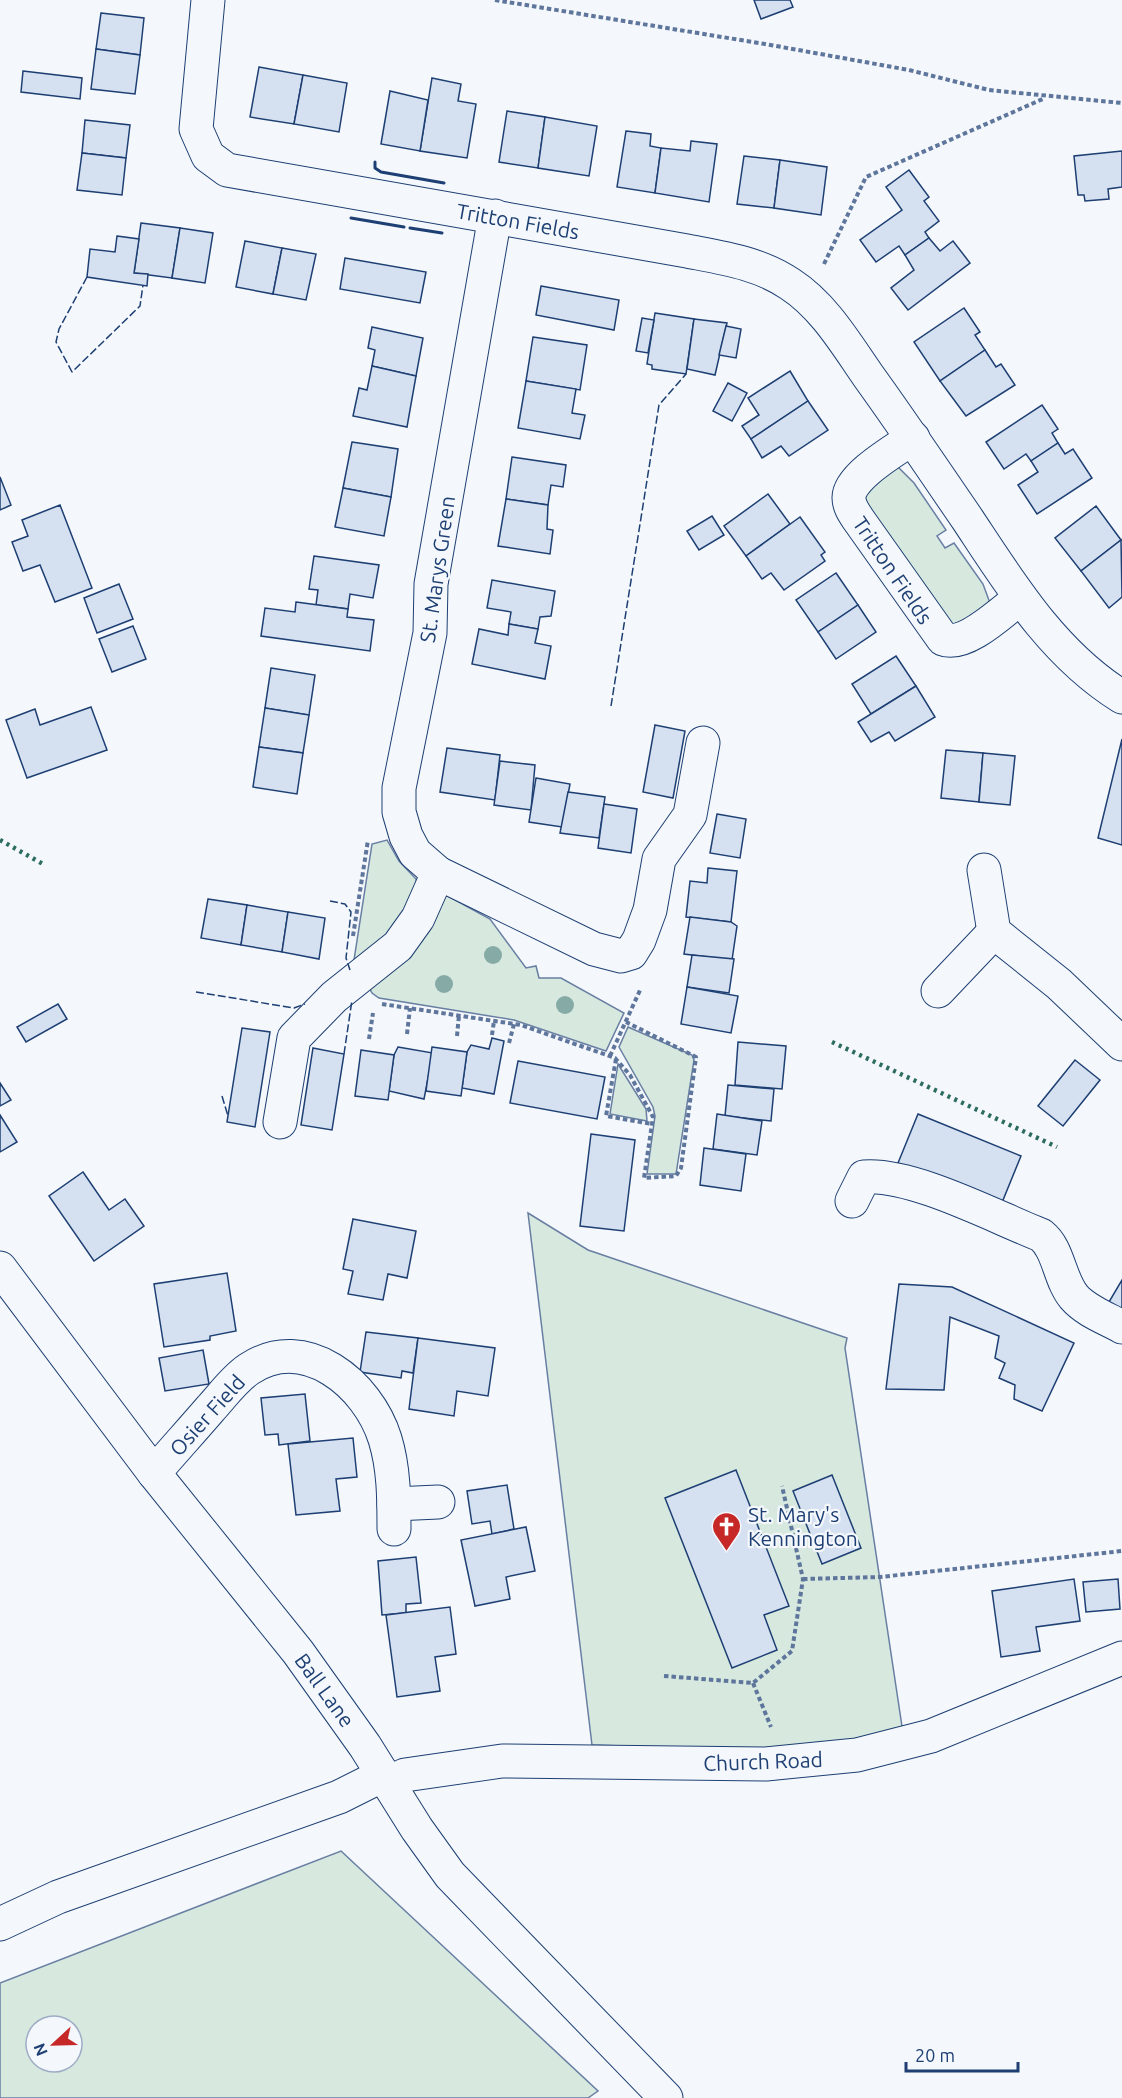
<svg xmlns="http://www.w3.org/2000/svg" width="1122" height="2098" font-family="Ubuntu,sans-serif">
  <style>
    .green { fill: #d7e8df; stroke: #687fa3; stroke-width: 1.5; fill-rule: evenodd }
    .building { fill: #d5e0f0; stroke: #1d3f73; stroke-width: 1.5 }
    .lines { fill: none; stroke-linecap: round; stroke-linejoin: round }
    .minor-casing { stroke: #1d3f73; stroke-width: 35 }
    .path { stroke: #5e769c; stroke-width: 4; stroke-dasharray: 4.5 3; stroke-linecap: butt }
    .minor { stroke: #f4f7fb; stroke-width: 33 }
    .hedge { stroke: #2c6c60; stroke-width: 4.5; stroke-dasharray: 3 4.5; stroke-linecap: butt }
    .fence { stroke: #1d3f73; stroke-width: 1.5; stroke-dasharray: 8 3; stroke-linecap: butt }
    .wall { stroke: #1d3f73; stroke-width: 3 }
    .tree { fill: #86aba6 }
    .labels { text-anchor: middle; dominant-baseline: central; stroke-width: 4.5; stroke-linejoin: round; paint-order: stroke }
    .street-label { font-size: 21px; fill: #1d3f73; stroke: #f4f7fb }
    .poi-label { font-size: 21px; fill: #1d3f73; stroke: #f4f7fb; text-anchor: start }
  </style>
  <rect width="100%" height="100%" fill="#f4f7fb"/>
  <g class="green">
    <path d="M898 467 914 483 946 530 937 536 945 548 954 543 983 584 990 603 980 616 948 626 863 498 866 489Z"/>
    <path d="M387 840 399 861 416 879 417 884 404 923 354 960 372 844Z"/>
    <path d="M446 895 490 919 526 968 536 966 539 978H561L624 1013 606 1051 514 1020 379 998 372 993 367 983Z"/>
    <path d="M628 1027 692 1055 694 1060 676 1174H647L655 1116 653 1107 619 1047Z"/>
    <path d="M618 1064 646 1109 647 1121 610 1114Z"/>
    <path d="M528 1213 588 1250 847 1338 845 1348 903 1733 782 1751 592 1745Z"/>
    <path d="M341 1851 598 2091 588 2098H0V1983ZM36 2026H72V2062H36Z"/>
  </g>
  <g class="building">
    <path d="M754 0H790L793 7 761 19Z"/>
    <path d="M101 13 144 18 140 55 96 49Z"/>
    <path d="M96 49 140 55 135 94 91 89Z"/>
    <path d="M259 67 303 75 294 124 250 117Z"/>
    <path d="M23 71 82 78 80 99 21 92Z"/>
    <path d="M303 75 347 83 339 132 294 124Z"/>
    <path d="M432 78 461 84 458 101 476 104 467 158 420 151Z"/>
    <path d="M390 91 428 100 420 151 381 144Z"/>
    <path d="M507 111 545 117 538 168 499 162Z"/>
    <path d="M545 117 597 126 589 176 538 168Z"/>
    <path d="M85 120 130 125 126 158 82 153Z"/>
    <path d="M626 131 651 134 650 146 661 148 655 193 617 187Z"/>
    <path d="M691 141 717 144 709 202 655 193 661 148 690 151Z"/>
    <path d="M1122 151V187L1108 189 1109 199 1085 201 1084 195H1078L1074 156Z"/>
    <path d="M82 153 126 158 122 195 77 190Z"/>
    <path d="M744 156 780 160 774 208 737 204Z"/>
    <path d="M780 160 827 167 821 215 774 208Z"/>
    <path d="M909 170 929 197 924 201 939 221 925 232 929 238 905 255 899 246 876 262 860 240 902 210 886 187Z"/>
    <path d="M141 223 180 228 172 278 134 273Z"/>
    <path d="M180 228 213 233 205 283 172 278Z"/>
    <path d="M117 236 139 239 134 273 148 274 147 286 87 277 90 249 115 252Z"/>
    <path d="M929 238 940 251 953 241 970 263 908 310 891 288 914 270 905 255Z"/>
    <path d="M245 241 282 248 273 294 236 287Z"/>
    <path d="M282 248 316 254 306 300 273 294Z"/>
    <path d="M345 258 426 272 420 303 340 289Z"/>
    <path d="M541 286 619 300 614 330 536 315Z"/>
    <path d="M964 308 980 332 975 335 985 350 940 381 914 342Z"/>
    <path d="M655 313 694 319 686 374 652 369V365L647 364Z"/>
    <path d="M642 318 654 320 648 353 636 351Z"/>
    <path d="M694 319 727 323 715 375 687 369Z"/>
    <path d="M726 326 741 329 736 358 719 355Z"/>
    <path d="M372 327 423 338 416 376 372 366 375 350 368 348Z"/>
    <path d="M533 337 587 345 580 390 526 381Z"/>
    <path d="M985 350 996 367 1001 364 1015 385 966 416 940 381Z"/>
    <path d="M372 366 416 376 407 427 353 416 359 388 367 390Z"/>
    <path d="M790 371 808 401 751 439 742 426 759 415 748 398Z"/>
    <path d="M526 381 576 389 572 413 585 415 580 439 518 428Z"/>
    <path d="M728 383 747 393 732 421 713 411Z"/>
    <path d="M808 401 828 430 789 456 781 446 762 458 751 439Z"/>
    <path d="M1042 405 1058 429 1052 433 1058 443 1031 461 1026 454 1004 469 986 442Z"/>
    <path d="M352 442 398 449 391 497 343 488Z"/>
    <path d="M1058 443 1065 454 1073 449 1092 478 1037 514 1018 485 1038 472 1031 461Z"/>
    <path d="M512 457 566 465 563 487 551 485 548 505 506 499Z"/>
    <path d="M0 477 11 505 0 510Z"/>
    <path d="M343 488 391 497 384 536 335 527Z"/>
    <path d="M768 494 790 524 746 556 724 526Z"/>
    <path d="M506 499 548 505 547 529 553 530 550 554 498 546Z"/>
    <path d="M60 505 92 588 55 602 40 565 23 571 12 542 28 536 22 520Z"/>
    <path d="M1096 506 1121 540 1081 571 1055 538Z"/>
    <path d="M712 516 724 535 699 550 687 531Z"/>
    <path d="M800 517 825 552 821 555 825 561 784 590 771 573 762 579 746 556Z"/>
    <path d="M1121 540 1122 597 1109 608 1081 571Z"/>
    <path d="M314 556 379 565 373 598 350 594 348 609 316 605 318 590 309 589Z"/>
    <path d="M836 573 858 605 818 632 796 600Z"/>
    <path d="M492 580 555 591 551 616 540 617 538 629 509 624 511 612 487 608Z"/>
    <path d="M119 584 133 619 97 633 84 598Z"/>
    <path d="M296 602 348 609 347 617 374 620 370 651 261 636 265 608 295 612Z"/>
    <path d="M858 605 876 632 836 659 818 632Z"/>
    <path d="M509 624 538 629 535 643 551 646 545 679 472 664 479 629 508 635Z"/>
    <path d="M133 626 146 659 112 672 99 639Z"/>
    <path d="M896 656 916 686 871 714 852 684Z"/>
    <path d="M271 668 315 675 309 715 265 708Z"/>
    <path d="M916 686 935 717 895 741 889 732 871 742 858 722Z"/>
    <path d="M91 707 107 750 27 778 6 720 35 709 40 725Z"/>
    <path d="M265 708 309 715 303 753 259 747Z"/>
    <path d="M655 725 685 731 673 798 643 792Z"/>
    <path d="M1122 739V845L1098 838Z"/>
    <path d="M259 747 303 753 297 794 253 787Z"/>
    <path d="M447 748 500 755 495 800 440 792Z"/>
    <path d="M946 750 983 753 979 802 941 798Z"/>
    <path d="M983 753 1015 756 1010 805 979 802Z"/>
    <path d="M500 761 535 765 531 810 494 805Z"/>
    <path d="M536 778 570 784 562 827 529 822Z"/>
    <path d="M568 792 605 797 599 838 560 833Z"/>
    <path d="M604 804 637 809 631 853 598 848Z"/>
    <path d="M717 814 746 819 740 858 710 853Z"/>
    <path d="M708 868 737 871 731 922 686 917 690 881 707 883Z"/>
    <path d="M208 899 247 905 241 945 201 938Z"/>
    <path d="M247 905 288 912 282 952 241 945Z"/>
    <path d="M288 912 325 918 319 959 282 952Z"/>
    <path d="M690 917 731 922 737 926 732 960 684 954Z"/>
    <path d="M692 955 734 959 729 993 687 987Z"/>
    <path d="M687 987 738 996 731 1033 681 1024Z"/>
    <path d="M58 1004 67 1019 26 1042 17 1027Z"/>
    <path d="M242 1028 270 1032 255 1127 227 1122Z"/>
    <path d="M492 1038 504 1041 494 1094 462 1088 467 1052 471 1045 489 1049Z"/>
    <path d="M738 1042 786 1046 782 1089 735 1085Z"/>
    <path d="M398 1047 433 1053 424 1099 389 1091 394 1055Z"/>
    <path d="M432 1047 467 1052 461 1096 426 1091Z"/>
    <path d="M313 1048 344 1054 332 1130 301 1125Z"/>
    <path d="M361 1050 394 1055 388 1100 355 1096Z"/>
    <path d="M1075 1060 1100 1080 1063 1126 1038 1106Z"/>
    <path d="M518 1061 605 1077 597 1119 510 1103Z"/>
    <path d="M0 1083 11 1100 0 1106Z"/>
    <path d="M728 1085 774 1089 771 1121 725 1116Z"/>
    <path d="M717 1114 762 1121 757 1155 713 1149Z"/>
    <path d="M918 1114 1021 1156 1001 1205 898 1163Z"/>
    <path d="M0 1115 17 1142 0 1152Z"/>
    <path d="M591 1134 635 1140 624 1231 580 1226Z"/>
    <path d="M704 1148 746 1154 741 1191 700 1185Z"/>
    <path d="M83 1172 109 1210 125 1199 144 1226 94 1261 49 1196Z"/>
    <path d="M353 1219 416 1231 407 1278 388 1274 383 1300 348 1294 353 1271 343 1269Z"/>
    <path d="M227 1273 236 1331 210 1336V1340L164 1347 154 1284Z"/>
    <path d="M1122 1280V1316L1106 1307Z"/>
    <path d="M899 1284 952 1287 1074 1343 1042 1411 1014 1399 1015 1385 999 1378 1005 1363 995 1358 999 1336 950 1317 944 1390 886 1389Z"/>
    <path d="M366 1332 418 1338 413 1373 402 1371 401 1378 360 1372Z"/>
    <path d="M418 1338 495 1348 488 1396 457 1391 454 1416 409 1409Z"/>
    <path d="M203 1350 209 1384 165 1391 159 1358Z"/>
    <path d="M305 1394 310 1441 279 1445 278 1434 265 1435 261 1398Z"/>
    <path d="M353 1438 357 1477 336 1479 340 1511 296 1515 288 1444Z"/>
    <path d="M736 1470 789 1606 764 1615 777 1650 732 1668 665 1498Z"/>
    <path d="M832 1475 861 1548 822 1564 793 1491Z"/>
    <path d="M507 1485 514 1529 492 1534 490 1521 472 1524 467 1491Z"/>
    <path d="M526 1527 535 1571 506 1577 510 1599 475 1606 461 1540Z"/>
    <path d="M416 1557 421 1603 406 1604V1613L382 1615 378 1561Z"/>
    <path d="M1074 1579 1080 1621 1036 1627 1040 1651 1001 1657 992 1591Z"/>
    <path d="M1118 1579 1120 1609 1086 1612 1083 1582Z"/>
    <path d="M450 1607 456 1654 435 1657 440 1691 397 1697 386 1615Z"/>
  </g>
  <g class="lines">
    <defs>
      <g id="minor">
        <path d="M208 0 196 129 208 156 227 170 687 251C723 258 759 263 790 284 824 306 846 344 869 377 903 424 935 472 968 520 1011 585 1053 654 1122 697"/>
        <path d="M495 216 431 584 430 633 399 788V812L406 836 415 853 438 873 594 949 621 956 631 953 639 940 650 910 659 859 690 815 703 743"/>
        <path d="M913 438C897 449 848 477 849 498 849 506 854 513 858 519L943 639C965 648 1003 611 1020 598"/>
        <path d="M984 870 994 932 1059 984 1122 1044"/>
        <path d="M938 991 994 932"/>
        <path d="M280 1122 294 1038 334 997 398 946 418 918 438 873"/>
        <path d="M852 1201 864 1177C912 1173 995 1217 1041 1235 1059 1249 1059 1279 1074 1297 1086 1311 1106 1318 1122 1327"/>
        <path d="M0 1268 154 1473 298 1652 365 1746 417 1829 450 1875 666 2098"/>
        <path d="M154 1473C173 1451 192 1430 211 1408 223 1395 234 1379 249 1369 305 1332 368 1384 385 1439 394 1468 394 1499 394 1529"/>
        <path d="M394 1504 438 1502"/>
        <path d="M388 1783 405 1775 502 1761 766 1764 857 1755 931 1736 1122 1658"/>
        <path d="M0 1924 58 1897 339 1797 383 1775"/>
      </g>
    </defs>
    <use href="#minor" class="minor-casing"/>
    <g class="path">
      <path d="M495 0 765 44 909 70 989 90 1122 103"/>
      <path d="M824 264 866 177 1045 98"/>
      <path d="M353 936 368 840"/>
      <path d="M382 1004 521 1025 615 1058 630 1075 653 1117 644 1178 676 1176 681 1168 696 1057 626 1022"/>
      <path d="M407 1034 410 1008"/>
      <path d="M492 1035 494 1021"/>
      <path d="M457 1036 459 1015"/>
      <path d="M369 1039 373 1013"/>
      <path d="M509 1043 514 1024"/>
      <path d="M610 1056 641 988"/>
      <path d="M616 1059 606 1116 652 1124"/>
      <path d="M803 1579 880 1577 1122 1551"/>
      <path d="M664 1676 753 1683 792 1651 803 1579 782 1486"/>
      <path d="M753 1683 771 1727"/>
    </g>
    <use href="#minor" class="minor"/>
    <g class="hedge">
      <path d="M0 840 43 864"/>
      <path d="M832 1042 1057 1147"/>
    </g>
    <g class="fence">
      <path d="M87 277 59 329 56 342 72 372 140 306 143 285"/>
      <path d="M611 706 659 405 686 374"/>
      <path d="M330 901 345 904 351 912 346 958 350 970"/>
      <path d="M196 992 294 1008 305 1004"/>
      <path d="M344 1054 352 1000"/>
      <path d="M222 1096 228 1116"/>
    </g>
    <g class="wall">
      <path d="M375 162V168L381 172 444 183"/>
      <path d="M351 218 404 227"/>
      <path d="M410 228 442 233"/>
    </g>
  </g>
  <g class="tree">
    <circle cx="493" cy="955" r="9"/>
    <circle cx="444" cy="984" r="9"/>
    <circle cx="565" cy="1005" r="9"/>
  </g>
  <defs>
    <symbol id="church-pin" viewBox="-11 -11 22 30"><path d="M0 17L-7.5 6A9.5 9.5 0 1 1 7.5 6Z" fill="#c62828" stroke="#f4f7fb"/><path d="M-1.2-6h2.4v3.5h3.3v2.4h-3.3V6h-2.4V-.1h-3.3v-2.4h3.3Z" fill="#fff"/></symbol>
  </defs>
  <g fill-rule="evenodd">
    <use href="#church-pin" x="710" y="1510" width="33" height="45"/>
  </g>
  <g class="labels">
    <g class="street-label">
      <text transform="translate(518 221) rotate(10)">Tritton Fields</text>
      <text transform="translate(437 569) rotate(-82)">St. Marys Green</text>
      <text transform="translate(893 570) rotate(56)">Tritton Fields</text>
      <text transform="translate(207 1415) rotate(-48)">Osier Field</text>
      <text transform="translate(325 1690) rotate(54)">Ball Lane</text>
      <text transform="translate(763 1761) rotate(-2)">Church Road</text>
    </g>
    <g class="poi-label">
      <text x="748" y="1514">St. Mary's<tspan x="748" dy="24">Kennington</tspan></text>
    </g>
  </g>
  <g transform="translate(54 2044) rotate(248)"><circle r="28" fill="#f4f7fb" stroke="#9eadc5" stroke-width="1.5"/>
  <path d="M0-4.5L10 22L0 15L-10 22Z" fill="#c62828"/>
  <text y="-9" font-size="16" font-weight="bold" text-anchor="middle" fill="#1d3f73">N</text>
  </g>
  <path d="M906 2062v9h112v-9" fill="none" stroke="#1d3f73" stroke-width="3"/>
  <text x="915" y="2062" font-size="18" fill="#1d3f73" stroke="#f4f7fb" stroke-width="4.5" paint-order="stroke">20 m</text>
</svg>
